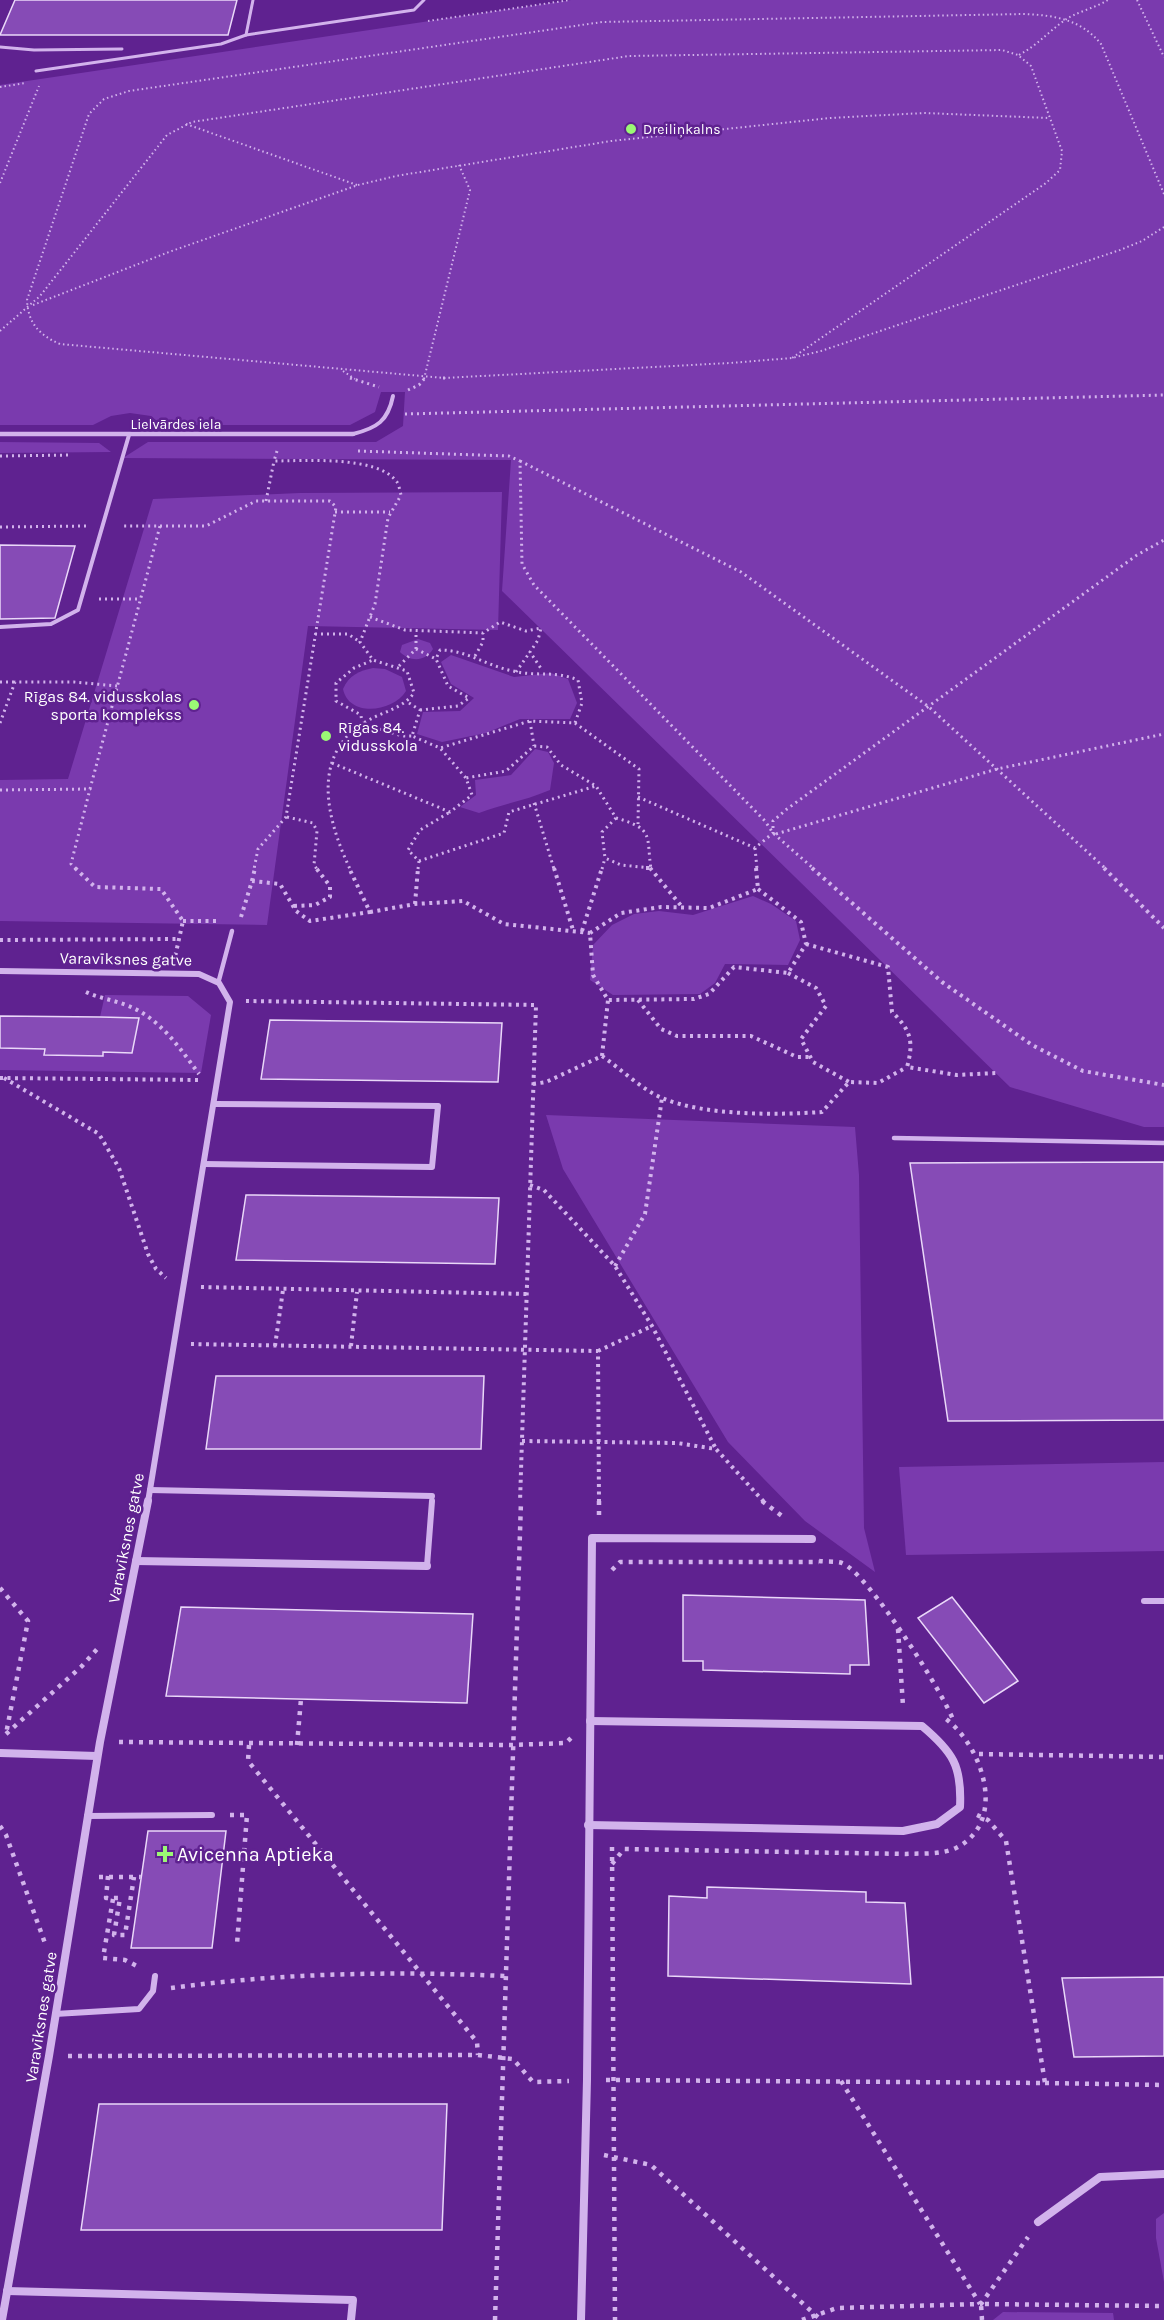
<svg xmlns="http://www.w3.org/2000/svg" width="1164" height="2320" font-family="Karla,sans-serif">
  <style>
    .green { fill: #7a3aae }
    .building { fill: #864bb6; stroke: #ead8f9; stroke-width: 1.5 }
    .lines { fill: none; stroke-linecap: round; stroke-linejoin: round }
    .path-far3 { stroke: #d2b3ec; stroke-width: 2; stroke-dasharray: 1.5 3; stroke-linecap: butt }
    .path-far2 { stroke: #d2b3ec; stroke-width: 3; stroke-dasharray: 2 4; stroke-linecap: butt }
    .path-far1 { stroke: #d2b3ec; stroke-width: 4; stroke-dasharray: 3 4.5; stroke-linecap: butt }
    .path { stroke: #d2b3ec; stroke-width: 4.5; stroke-dasharray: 4 6; stroke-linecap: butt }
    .lane-far3 { stroke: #d2b3ec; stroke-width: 3 }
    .lane-far2 { stroke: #d2b3ec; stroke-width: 4 }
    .lane-far1 { stroke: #d2b3ec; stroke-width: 4.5 }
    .lane { stroke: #d2b3ec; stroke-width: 6 }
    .street-far2 { stroke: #d2b3ec; stroke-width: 4.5 }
    .street-far1 { stroke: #d2b3ec; stroke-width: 6 }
    .street { stroke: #d2b3ec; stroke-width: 8 }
    .poi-dot { fill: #9bf875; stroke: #5f2290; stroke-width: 2 }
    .labels { text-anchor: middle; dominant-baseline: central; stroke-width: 5; stroke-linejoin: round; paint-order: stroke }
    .far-poi-label { font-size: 14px; fill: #fff; stroke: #5f2290; text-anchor: start }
    .far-street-label { font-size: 14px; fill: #fff; stroke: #5f2290 }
    .poi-label { font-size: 16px; fill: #fff; stroke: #5f2290; text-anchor: end }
    .street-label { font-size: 16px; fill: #fff; stroke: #5f2290 }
    .near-poi-label { font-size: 20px; fill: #fff; stroke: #5f2290; text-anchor: start }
  </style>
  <rect width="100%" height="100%" fill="#5f2290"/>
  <g class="green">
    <path d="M571 0H1164V1127H1144L1010 1087 502 591 511 460 123 458 148 442H376L403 426 405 392H381L375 412 350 425H162L151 416 130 413 111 416 93 425H0V85Z"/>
    <path d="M0 442 99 443 111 452 0 453Z"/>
    <path d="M502 492 498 630 308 626 267 925 0 921V780L68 779 153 499 300 493Z"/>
    <path d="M418 639 430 643 433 649C425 662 410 662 400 652L402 645Z"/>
    <path d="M451 655 514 677 551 673 568 679 577 703 570 719H520L486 733 442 742 417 734 423 712 460 711 474 698 451 684 441 662Z"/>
    <path d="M373 668 385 669 402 677 406 691C393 712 349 718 343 689 349 675 359 671 373 668Z"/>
    <path d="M535 749 548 752 554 763 550 790C527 800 503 804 479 813L460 807 476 795 475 780 511 775Z"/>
    <path d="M753 896 771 904 796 921 800 940 788 965 725 964 715 983 700 994 613 995 590 980 593 945 612 925 634 914 659 911 693 915Z"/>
    <path d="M105 995 188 996 211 1015 201 1073 0 1070V1048L45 1049V1055L102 1056 100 1017Z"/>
    <path d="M546 1115 855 1127 859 1175 864 1528 875 1572 805 1521 728 1442 563 1169Z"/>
    <path d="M1164 1462V1551L906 1555 899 1467Z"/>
    <path d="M1164 2213V2282L1156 2238V2219Z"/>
    <path d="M1003 2312 1113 2313 1114 2320H993Z"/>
  </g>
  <g class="building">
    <path d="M15 0H237L228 35H0Z"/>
    <path d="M0 545 75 546 55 618 0 619Z"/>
    <path d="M0 1016 100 1017 139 1018 132 1053 103 1052V1056L44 1055 45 1049 0 1048Z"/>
    <path d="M270 1020 502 1023 498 1082 261 1079Z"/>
    <path d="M1164 1162V1420L948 1421 910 1163Z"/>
    <path d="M246 1195 499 1198 495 1264 236 1260Z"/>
    <path d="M216 1376H484L481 1449H206Z"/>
    <path d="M683 1595 865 1600 869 1665H850V1674L703 1670V1661H683Z"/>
    <path d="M952 1597 1018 1681 984 1703 918 1618Z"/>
    <path d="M181 1607 473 1614 467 1703 166 1696Z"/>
    <path d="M148 1831H226L212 1948H131Z"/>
    <path d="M707 1887 866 1892V1902L905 1903 911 1984 668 1976 669 1896 707 1898Z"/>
    <path d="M1164 1977V2056L1074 2057 1062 1978Z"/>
    <path d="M99 2104H447L442 2230H81Z"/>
  </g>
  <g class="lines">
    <g class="path-far3">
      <path d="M1137 0 1164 57"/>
      <path d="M428 21 570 0"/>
      <path d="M1019 55C1039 44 1048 32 1065 20 1074 13 1095 8 1108 0"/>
      <path d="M0 87 26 83"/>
      <path d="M186 124 357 185"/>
      <path d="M0 183 39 86"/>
      <path d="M1164 194 1101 44C1081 19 1053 15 1023 14L602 22 129 91 104 99 89 114 27 300C28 323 39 335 60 344L444 378 730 363 792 358 821 351 1120 250 1142 241 1164 227"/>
      <path d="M33 305 169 252 358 185 396 176 611 141 830 118 924 113 1049 118"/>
      <path d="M0 331 40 296 167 135 192 122 629 56 1002 50 1018 55 1031 66 1062 151 1060 170 1046 183 792 358"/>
      <path d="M343 371 355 379"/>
      <path d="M424 379 470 190 459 165"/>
    </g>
    <g class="path-far2">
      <path d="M350 378 379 387"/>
      <path d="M443 378H446"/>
      <path d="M408 390 419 385 425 378"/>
      <path d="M405 414 1164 395"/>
      <path d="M277 451 274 461C303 461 378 455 397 482 399 485 400 491 401 495L388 518 375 604 360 642 373 660 407 671 414 693C402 709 384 711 367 721 309 754 327 820 350 869"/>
      <path d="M358 451 509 456 520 461 522 564 534 585 765 821 773 833 814 869"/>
      <path d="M0 456 71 455"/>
      <path d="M520 461 741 572 929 707 1106 869"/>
      <path d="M266 501 274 461"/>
      <path d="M335 512H390"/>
      <path d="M160 526H206L256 501H330L336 507 286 817 258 849 254 869"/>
      <path d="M0 527 86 526"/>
      <path d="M99 599H140"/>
      <path d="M370 617 405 630 483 633 500 622 526 631 541 628 538 640 530 652 542 670"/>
      <path d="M315 634H348L360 642"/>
      <path d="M416 649 436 659"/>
      <path d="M475 656 483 642V633"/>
      <path d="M399 666 416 649V631"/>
      <path d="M516 672 530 652"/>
      <path d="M0 682H15"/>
      <path d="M409 703 420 710 412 736 440 748 466 778"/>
      <path d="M420 710 458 706 469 698 448 686 436 659 440 650C467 650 487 666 513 671 536 677 554 670 578 680L582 703 575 723 530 721 440 748"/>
      <path d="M530 721 534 746"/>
      <path d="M0 723 15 682H74L117 686"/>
      <path d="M575 723 639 769 638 824"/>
      <path d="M362 724 361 715 336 701V683L354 668 373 660"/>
      <path d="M363 724 402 736H412"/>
      <path d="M332 763 450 812 472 795 466 778 506 771 534 746 547 747 561 765 596 786 616 818C655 829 646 836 651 869"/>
      <path d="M0 790 90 789 160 526H121"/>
      <path d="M638 797 755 848 773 833V821L787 809 1137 555 1164 540"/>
      <path d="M534 803 554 869"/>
      <path d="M287 817 313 823 317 831 314 865 317 869"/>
      <path d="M616 818 602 832 605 858 621 865 650 868"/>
      <path d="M776 834 997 769 1164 734"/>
      <path d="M755 848 757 869"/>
      <path d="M419 861 504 833 509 812 596 786"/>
      <path d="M76 869 71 864 90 789"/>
      <path d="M418 869 419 861 408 850 420 830 450 812"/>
      <path d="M602 869 605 858"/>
    </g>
    <g class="path-far1">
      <path d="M75 868 95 887 161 889 183 921 175 957"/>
      <path d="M554 868 573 930"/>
      <path d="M646 868H650"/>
      <path d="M650 868 683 908"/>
      <path d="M756 868 758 889"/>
      <path d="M812 868 942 982 1032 1045 1083 1071 1164 1085"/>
      <path d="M1104 868 1164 928"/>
      <path d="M252 881 255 868"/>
      <path d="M758 889 801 922 806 944 788 973 734 967 709 994 694 999 608 1000 593 975 590 933 621 913 661 907 709 908Z"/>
      <path d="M415 904 418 868"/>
      <path d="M294 906 315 905 330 897V886L316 868"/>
      <path d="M370 912 415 904 463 901 504 924 590 933"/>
      <path d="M241 917 252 881 280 884 296 911 310 921 370 912 349 868"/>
      <path d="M183 921H218"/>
      <path d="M582 931 602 868"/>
      <path d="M0 940 180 939"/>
      <path d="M806 944 888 967 892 1012C911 1030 914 1042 907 1067L957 1075 996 1073"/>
      <path d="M788 973 816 988 826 1006 801 1039 813 1062 849 1082"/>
      <path d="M86 992C99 998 113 1000 126 1005 159 1017 179 1047 199 1074"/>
      <path d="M638 1000 661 1029 677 1036H751L797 1057H811"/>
      <path d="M246 1001 536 1005 520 1502"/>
      <path d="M602 1056 608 1000"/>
      <path d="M0 1078 200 1080"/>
      <path d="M4 1078 99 1134 119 1168 148 1254 156 1269 166 1278"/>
      <path d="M533 1084 546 1082 602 1056C621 1069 641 1089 662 1098 705 1116 776 1115 822 1112L849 1082 878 1083 907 1067"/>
      <path d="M530 1185 544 1190 615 1266 652 1326 716 1449"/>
      <path d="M615 1266 645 1214 662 1098"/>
      <path d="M201 1287 527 1294"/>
      <path d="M191 1344 598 1351 599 1502"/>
      <path d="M275 1346 283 1290"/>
      <path d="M351 1346 357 1292"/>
      <path d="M598 1351 652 1326"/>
      <path d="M522 1441 677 1443 716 1449 764 1502"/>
    </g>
    <g class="path">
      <path d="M599 1501V1518"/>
      <path d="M762 1501 786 1519"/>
      <path d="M819 1561C826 1562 836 1561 842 1563 868 1573 944 1694 954 1722"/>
      <path d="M612 1570 620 1562H819"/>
      <path d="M0 1588 28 1621 6 1734"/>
      <path d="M898 1629 903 1706"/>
      <path d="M6 1734 82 1666 99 1647"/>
      <path d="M119 1742 512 1745 566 1743 571 1738"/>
      <path d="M249 1745 248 1761 477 2042 478 2055"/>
      <path d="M297 1745 301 1699"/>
      <path d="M979 1754 1164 1757"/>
      <path d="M230 1815H247L237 1944"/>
      <path d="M0 1826 6 1835 46 1946"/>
      <path d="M612 1847 615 2320"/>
      <path d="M612 1864 624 1849 906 1854C922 1853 941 1855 956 1848 1008 1822 983 1747 946 1719"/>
      <path d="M108 1876 106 1898H120L114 1935H125L134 1877"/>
      <path d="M99 1877H141"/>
      <path d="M113 1899 103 1958 125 1960 139 1967"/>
      <path d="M171 1988C282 1973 393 1971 505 1976"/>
      <path d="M68 2056 478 2055 513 2059 533 2082 569 2081"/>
      <path d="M606 2080 1045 2083 1006 1841 988 1820 977 1815"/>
      <path d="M841 2081 980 2304"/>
      <path d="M1045 2083 1164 2085"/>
      <path d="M604 2155 651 2165 821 2320"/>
      <path d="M495 2320 521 1501"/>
      <path d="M802 2320 837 2308 981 2304 1028 2237"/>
      <path d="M982 2320 981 2304 1164 2306"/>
    </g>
    <g class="lane-far3">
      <path d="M246 35 253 0"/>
      <path d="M0 47 34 50 122 49"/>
      <path d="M36 71 221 44 246 35 414 10 424 0"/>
    </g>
    <g class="lane-far2">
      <path d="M353 434C377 428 388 421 393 396"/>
      <path d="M0 627 51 624 78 610 129 435"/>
    </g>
    <g class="lane-far1">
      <path d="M219 980 232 931"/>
      <path d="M894 1138 1164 1143"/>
      <path d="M432 1502V1496"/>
    </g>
    <g class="lane">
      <path d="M427 1566 432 1501"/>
      <path d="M1144 1601H1164"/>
      <path d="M87 1816 212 1815"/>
      <path d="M55 2014 139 2009 153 1991 155 1976"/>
    </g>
    <path class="street-far2" d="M0 434H353"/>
    <g class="street-far1">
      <path d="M0 971 199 974 219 983 230 1002 148 1502"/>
      <path d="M204 1164 432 1167 438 1106 215 1104"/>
      <path d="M150 1490 432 1496"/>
    </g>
    <g class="street">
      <path d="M136 1561 427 1566"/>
      <path d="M0 1753 97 1756"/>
      <path d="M588 1825 903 1831 937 1824 960 1807C962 1766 953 1752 922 1726L590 1721"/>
      <path d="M1038 2222 1100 2177 1164 2174"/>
      <path d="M7 2291 353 2300 351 2320"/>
      <path d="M2 2320 49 2056 100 1742 148 1501"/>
      <path d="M581 2320 587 2080 592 1538 812 1539"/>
    </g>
  </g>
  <g class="poi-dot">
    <circle cx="631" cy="129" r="6"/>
    <circle cx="194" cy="705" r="6"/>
    <circle cx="326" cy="736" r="6"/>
    <path d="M162 1845h6v6h6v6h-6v6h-6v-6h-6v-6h6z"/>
  </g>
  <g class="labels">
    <g class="far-poi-label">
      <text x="643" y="129">Dreiliņkalns</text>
    </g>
    <g class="far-street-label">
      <text x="176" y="424">Lielvārdes iela</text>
    </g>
    <g class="poi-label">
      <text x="182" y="696">Rīgas 84. vidusskolas<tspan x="182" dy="18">sporta komplekss</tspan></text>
      <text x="338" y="727" text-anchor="start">Rīgas 84.<tspan x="338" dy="18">vidusskola</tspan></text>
    </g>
    <g class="street-label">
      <text transform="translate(126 959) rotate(1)">Varavīksnes gatve</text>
      <text transform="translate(126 1538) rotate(-79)">Varavīksnes gatve</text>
      <text transform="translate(41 2017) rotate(-81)">Varavīksnes gatve</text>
    </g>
    <g class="near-poi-label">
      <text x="177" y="1854">Avicenna Aptieka</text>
    </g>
  </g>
</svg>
